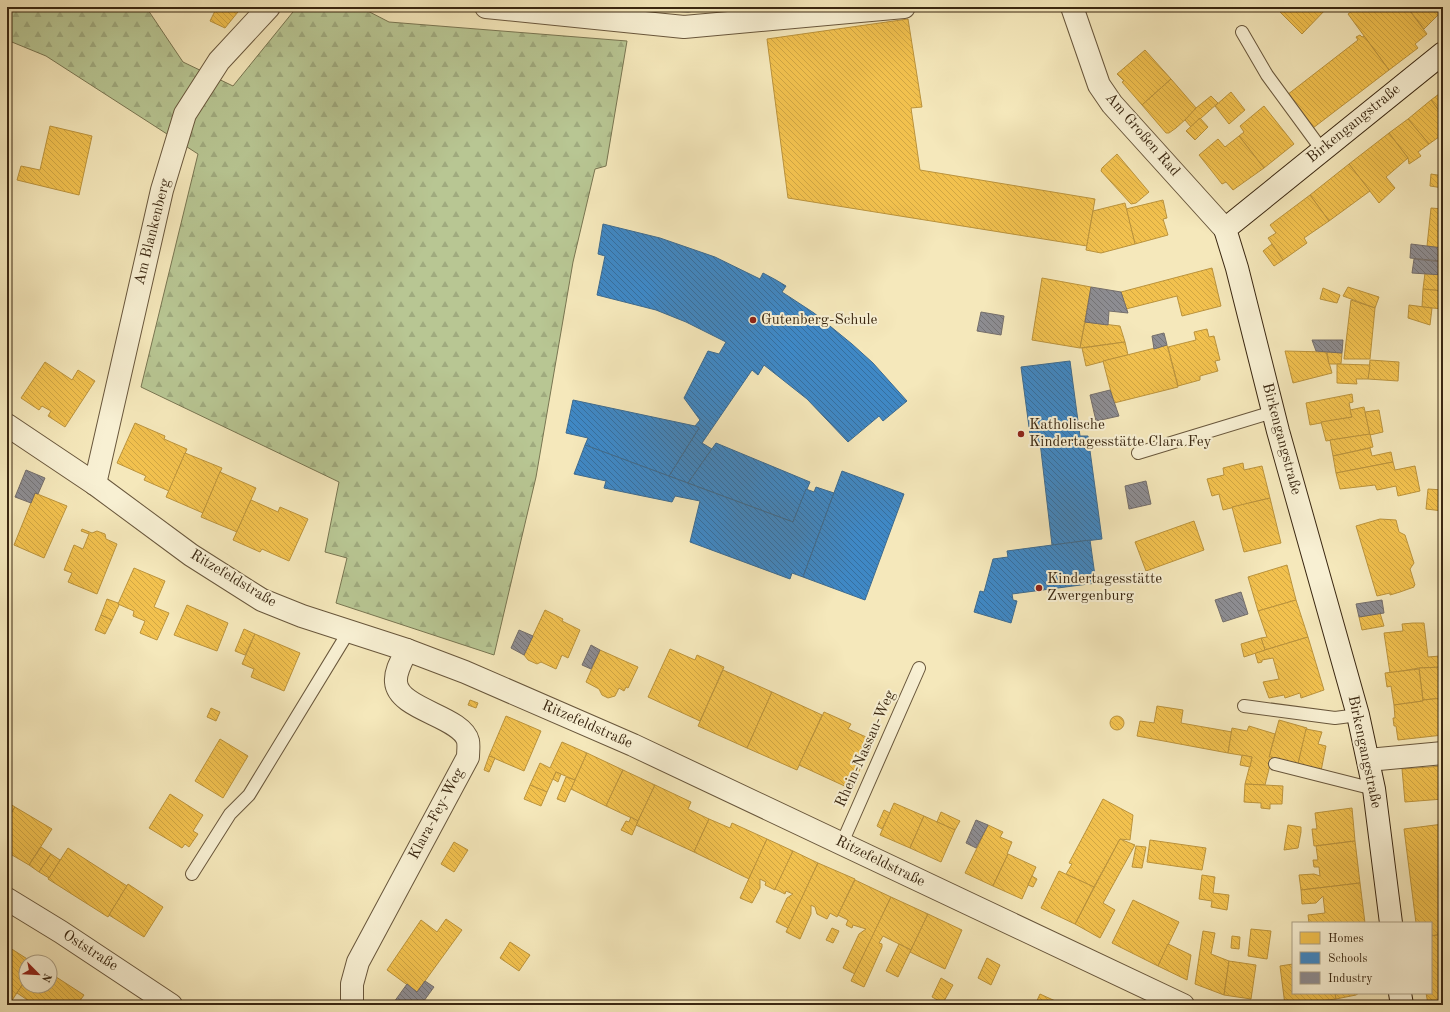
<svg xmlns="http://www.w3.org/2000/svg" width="1450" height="1012" font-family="'Old Standard TT',serif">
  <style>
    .forest { fill: url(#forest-firs); stroke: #797652 }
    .homes { fill: url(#homes-back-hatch); stroke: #bb933c }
    .schools { fill: url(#schools-back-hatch); stroke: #3e6b8f }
    .industry { fill: url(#industry-back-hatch); stroke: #746e6b }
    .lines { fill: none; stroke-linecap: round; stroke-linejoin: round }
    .lane-casing { stroke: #69573c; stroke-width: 14 }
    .street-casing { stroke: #69573c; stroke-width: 24 }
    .secondary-casing { stroke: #3a2711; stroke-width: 24 }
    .lane { stroke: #f8f0d3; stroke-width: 12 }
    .street { stroke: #f8f0d3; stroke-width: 22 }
    .secondary { stroke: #f8f0d3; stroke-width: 22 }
    .poi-dot { fill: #8f2418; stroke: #f8f0d3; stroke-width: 1.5 }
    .labels { text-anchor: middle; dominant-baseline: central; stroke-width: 4; stroke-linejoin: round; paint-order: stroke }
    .street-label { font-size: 15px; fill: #3a2711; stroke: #f8f0d3 }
    .poi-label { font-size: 15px; fill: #3a2711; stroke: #f8f0d3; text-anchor: start }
  </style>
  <defs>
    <pattern id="forest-firs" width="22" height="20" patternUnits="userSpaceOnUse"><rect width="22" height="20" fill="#b8c693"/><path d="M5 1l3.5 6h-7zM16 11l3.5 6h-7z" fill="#9faa7e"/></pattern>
    <pattern id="homes-back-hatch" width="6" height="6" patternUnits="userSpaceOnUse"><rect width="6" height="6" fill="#f2c14e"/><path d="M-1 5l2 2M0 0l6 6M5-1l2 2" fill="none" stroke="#d0a643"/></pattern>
    <pattern id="schools-back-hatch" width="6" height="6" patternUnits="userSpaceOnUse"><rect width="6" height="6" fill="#3f88c5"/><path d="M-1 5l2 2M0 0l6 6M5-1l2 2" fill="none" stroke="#366f9f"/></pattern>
    <pattern id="industry-back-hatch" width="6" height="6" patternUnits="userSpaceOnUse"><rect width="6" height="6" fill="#8d8d92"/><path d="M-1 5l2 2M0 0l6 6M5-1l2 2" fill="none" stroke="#747376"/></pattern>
  </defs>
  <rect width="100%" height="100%" fill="#f5e8bb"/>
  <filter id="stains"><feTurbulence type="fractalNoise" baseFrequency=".005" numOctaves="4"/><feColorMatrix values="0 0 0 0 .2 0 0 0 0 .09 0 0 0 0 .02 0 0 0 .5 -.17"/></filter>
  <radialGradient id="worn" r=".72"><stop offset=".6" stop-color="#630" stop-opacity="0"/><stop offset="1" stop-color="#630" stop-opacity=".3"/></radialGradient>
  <path class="forest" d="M7 7H146L183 62 233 86 297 7H360L389 22 627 41 606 166 595 169 573 262 536 477 494 655 336 603 347 558 325 552 339 482 141 387 198 154 46 56 7 40Z"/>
  <g class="homes">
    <path d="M217 7 221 9 222 7H242L225 28 210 21Z"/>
    <path d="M1275 7H1328L1302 34Z"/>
    <path d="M1358 7H1407L1427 34 1415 44 1418 48 1389 70 1348 14Z"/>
    <path d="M1417 7H1443V10L1424 29 1411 12Z"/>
    <path d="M908 19 922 107 911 108 920 170 1095 199 1087 246 788 198 767 39Z"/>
    <path d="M1360 35 1362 37 1364 36 1389 70 1313 128 1287 95 1358 40 1356 37Z"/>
    <path d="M1145 50 1171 79 1142 105 1122 82 1124 81 1117 74Z"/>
    <path d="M1171 79 1197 109 1176 128 1169 133H1166L1142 105Z"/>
    <path d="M1443 91V116L1431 100Z"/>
    <path d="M1231 92 1245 110 1229 124 1215 106Z"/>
    <path d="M1211 96 1218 103 1191 127 1185 120 1196 108Z"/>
    <path d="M1431 100 1443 116V134L1429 144 1408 119Z"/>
    <path d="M1264 106 1294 144 1264 168 1239 136 1244 132 1240 126Z"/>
    <path d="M1200 118 1208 127 1195 140 1186 131Z"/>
    <path d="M1408 119 1429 144 1418 152 1421 156 1409 164 1408 158 1389 133Z"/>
    <path d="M50 126 92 136 79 195 17 180 21 166 40 170Z"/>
    <path d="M1389 133 1408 158 1386 177 1395 188 1379 203 1349 164Z"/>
    <path d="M1239 136 1264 168 1233 190 1226 182 1222 184 1199 155 1218 139 1225 147Z"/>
    <path d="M1117 154 1149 192 1136 203 1131 204 1101 171 1102 168Z"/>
    <path d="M1349 164 1370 191 1329 221 1310 195Z"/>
    <path d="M1431 174 1443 176V188L1430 186Z"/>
    <path d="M1310 195 1329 221 1304 238 1307 243 1283 260 1268 238 1276 233 1270 225Z"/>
    <path d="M1163 200 1167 218 1163 219 1168 235 1135 244 1126 209Z"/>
    <path d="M1125 203 1135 244 1101 253 1086 250 1093 211Z"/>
    <path d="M1431 208 1443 209V248L1427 246Z"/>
    <path d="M1272 244 1283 260 1274 266 1263 251Z"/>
    <path d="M1212 268 1221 306 1182 316 1177 296 1126 309 1121 292Z"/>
    <path d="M1425 273 1443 275V291L1423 289Z"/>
    <path d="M1042 278 1091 287 1080 348 1032 340Z"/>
    <path d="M1348 287 1379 297 1375 308 1343 296Z"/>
    <path d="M1323 288 1340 295 1337 303 1320 299Z"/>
    <path d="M1423 289 1443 291V309L1422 307Z"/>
    <path d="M1351 300 1375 308 1370 359H1344Z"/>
    <path d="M1409 305 1432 308 1430 325 1408 318Z"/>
    <path d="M1085 322 1120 326 1125 342 1080 348Z"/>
    <path d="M1207 329 1209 337 1214 336 1220 360 1215 361 1218 371 1200 376V380L1178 386 1168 347 1196 340 1194 332Z"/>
    <path d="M1125 342 1128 355 1086 366 1082 348Z"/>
    <path d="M1167 345 1178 387 1114 403 1103 361Z"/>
    <path d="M1285 351 1326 352 1332 373 1293 383Z"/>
    <path d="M1327 352 1342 353 1341 364H1329Z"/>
    <path d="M1370 360 1399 362 1398 381 1368 379Z"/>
    <path d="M45 362 72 380 78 370 95 381 65 427 48 416 51 411 42 406 39 410 21 398Z"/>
    <path d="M1337 364 1370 365 1368 379H1356L1357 384 1337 383Z"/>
    <path d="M1352 394 1353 402 1349 403 1352 417 1310 425 1306 403Z"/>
    <path d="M1364 407 1370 434 1326 441 1321 422 1352 417 1350 410Z"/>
    <path d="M1379 410 1383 432 1370 435 1365 412Z"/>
    <path d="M135 423 165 436 164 439 187 449 169 491 144 480 146 476 117 463Z"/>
    <path d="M1370 434 1373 447 1333 456 1330 440Z"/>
    <path d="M1370 448 1372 456 1391 452 1393 462 1336 473 1333 456Z"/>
    <path d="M185 453 222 468 203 513 166 497Z"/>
    <path d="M1393 462 1395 470 1415 466 1420 491 1398 496 1396 486 1377 490 1375 485 1340 489 1336 473Z"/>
    <path d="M1243 463 1244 470 1262 466 1270 498 1223 510 1219 494 1212 496 1207 479 1224 475 1223 468Z"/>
    <path d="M220 472 256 488 237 532 201 517Z"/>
    <path d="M1428 489 1443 490V511L1426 509Z"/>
    <path d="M35 493 67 506 44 558 14 545Z"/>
    <path d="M1270 498 1281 543 1244 552 1232 507Z"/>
    <path d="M251 500 278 512 280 507 308 519 289 561 262 549 260 552 233 540Z"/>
    <path d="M1380 519 1396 520 1399 532 1405 535 1414 563 1410 569 1415 585 1414 586V587L1400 592 1390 595V593L1377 596 1356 526Z"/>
    <path d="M1194 521 1204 550 1146 571 1135 542Z"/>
    <path d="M82 529 92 533 97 531 105 534 106 539 117 544 97 594 68 582 72 573 64 570 74 545 83 549 89 534 81 531Z"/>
    <path d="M1287 565 1296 600 1258 611 1248 577Z"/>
    <path d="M134 568 165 581 154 607 169 613 157 640 140 633 145 621 133 616 134 611 118 604Z"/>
    <path d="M107 599 118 603 119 605 112 620 101 615Z"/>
    <path d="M1296 600 1308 637 1265 650 1261 638 1267 637 1258 611Z"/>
    <path d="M187 605 228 623 217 651 174 635Z"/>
    <path d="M545 610 563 619 562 621 580 630 568 658 562 655 556 669 541 662 537 664 528 660 524 655Z"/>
    <path d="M1380 613 1384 626 1362 630 1359 617Z"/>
    <path d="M101 615 112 620 105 634 95 630Z"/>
    <path d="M1413 623H1424L1428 657 1440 656 1443 653V667L1419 668 1390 673 1384 633 1403 631 1402 624Z"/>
    <path d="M244 629 255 634 245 655 235 651Z"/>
    <path d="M255 634 300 653 284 691 251 677 254 669 242 664Z"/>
    <path d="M1308 637 1324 690 1301 698 1300 693 1285 698 1284 695 1269 698 1263 682 1279 679 1273 658 1262 660V662L1258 663 1255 653Z"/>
    <path d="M1261 638 1265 650 1244 657 1241 644Z"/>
    <path d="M670 649 695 660 697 655 724 667 700 721 648 697Z"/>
    <path d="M600 650 638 667 628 688 626 687 624 691 619 688 615 696 608 698 602 695 599 689 586 682Z"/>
    <path d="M1443 667V698L1423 700 1419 668Z"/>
    <path d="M1419 669 1423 701 1394 705 1391 686 1387 687 1385 673Z"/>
    <path d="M723 670 772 692 747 748 698 726Z"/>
    <path d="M772 692 822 715 797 770 747 748Z"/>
    <path d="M1443 698V735L1398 740 1396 726H1394L1393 718H1395L1394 705 1423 701V700Z"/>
    <path d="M470 700 478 703 476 708 468 705Z"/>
    <path d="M1157 706 1183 710 1181 723 1232 732 1228 753 1137 736 1140 721 1154 723Z"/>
    <path d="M211 708 220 712 216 721 207 717Z"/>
    <path d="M824 712 851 724 848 729 873 740 851 789 799 765Z"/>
    <circle cx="1117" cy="723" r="7"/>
    <path d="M506 716 541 731 524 771 489 756Z"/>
    <path d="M1279 720 1307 728 1298 764 1269 757Z"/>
    <path d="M1249 726 1275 734 1269 757H1272L1265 785 1245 784 1252 757 1228 753 1232 728 1247 731Z"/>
    <path d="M1306 729 1322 732 1318 744 1326 746 1321 771 1298 764Z"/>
    <path d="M220 739 248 756 223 798 195 781Z"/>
    <path d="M562 742 587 753 575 780 556 772 547 792 530 785 540 763 550 768Z"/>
    <path d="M587 753 623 770 606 806 571 789Z"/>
    <path d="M1242 755 1252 757 1250 767 1240 765Z"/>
    <path d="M489 756 495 758 489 772 484 770Z"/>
    <path d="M1443 766V799L1405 802 1402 769Z"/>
    <path d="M623 770 655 785 638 821 606 806Z"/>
    <path d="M556 772 561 774 558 782 553 779Z"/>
    <path d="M566 777 575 780 565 802 557 799Z"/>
    <path d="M1245 784 1283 786 1282 804H1270V809L1261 808V803L1244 802Z"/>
    <path d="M530 785 547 792 541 806 524 799Z"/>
    <path d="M655 785 691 802 688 809 709 819 694 852 636 825Z"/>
    <path d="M170 794 203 815 193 831 198 834 189 847 185 844 182 848 149 828Z"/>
    <path d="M1103 799 1133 815 1130 840 1120 839 1094 887 1066 874 1072 864 1069 863Z"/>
    <path d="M7 802 15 807 7 820Z"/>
    <path d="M894 803 924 816 910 848 880 835Z"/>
    <path d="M15 807 52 829 29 865 7 852V820Z"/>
    <path d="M1352 808 1355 841 1314 846 1312 829H1317L1315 813Z"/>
    <path d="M884 810 890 813 882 829 877 826Z"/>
    <path d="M941 812 960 821 955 830 937 822Z"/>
    <path d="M924 816 955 830 941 862 910 848Z"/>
    <path d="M631 817 638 821 632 835 621 830 626 821 629 822Z"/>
    <path d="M709 819 730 828 732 823 767 839 749 879 694 852Z"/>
    <path d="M1443 824V934L1431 936V923H1416L1404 829Z"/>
    <path d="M988 825 1003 832 1000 837 1012 842 1007 854H1008L993 886 965 873Z"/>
    <path d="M1288 825 1301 827V832L1298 848 1284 850Z"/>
    <path d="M767 839 793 851 775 890 765 885 766 882 760 879V888L752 903 740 898Z"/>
    <path d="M1120 839 1135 845 1103 903 1115 910 1100 938 1075 924Z"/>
    <path d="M1150 840 1206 848 1202 870 1147 862Z"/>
    <path d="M1355 841 1360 883 1301 890 1299 875 1314 874 1320 876 1319 867H1314L1313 860H1318L1316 846Z"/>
    <path d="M454 842 468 850 454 872 441 864Z"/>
    <path d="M1136 846 1146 847 1142 868 1132 867Z"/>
    <path d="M41 847 51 854 39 872 29 865Z"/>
    <path d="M68 848 127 886 108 917 48 879Z"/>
    <path d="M793 851 818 863 788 928 776 922 787 898 793 894 786 891 785 894 775 889Z"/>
    <path d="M51 854 60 860 49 878 39 872Z"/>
    <path d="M1008 854 1036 867 1022 899 993 886Z"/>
    <path d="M818 863 855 879 837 917 830 913 827 919 817 914 815 907 811 905V914L800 939 786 932Z"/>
    <path d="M1059 871 1094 887 1075 924 1041 908Z"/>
    <path d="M1202 875 1215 877 1213 893 1229 895 1227 910 1211 907 1212 901 1199 899Z"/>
    <path d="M1032 876 1037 879 1033 887 1028 885Z"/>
    <path d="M855 880 891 897 855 974 843 968 859 934 866 929 853 925 852 928 846 925 848 920 838 915Z"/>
    <path d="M1360 883 1365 923H1309L1308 915 1325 913 1323 896 1316 903 1302 904 1301 890Z"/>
    <path d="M128 884 163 907 144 937 109 915Z"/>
    <path d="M891 897 928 914 911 950 883 936 879 943 882 944V947L864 987 851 981Z"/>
    <path d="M1133 900 1179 922 1158 966 1112 943Z"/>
    <path d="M928 914 962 930 945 969 910 952Z"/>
    <path d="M446 919 462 930 417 992 387 970 421 920 437 932Z"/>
    <path d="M832 928 839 931 833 943 826 940Z"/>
    <path d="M1251 929 1271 931 1267 959 1248 956Z"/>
    <path d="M1203 931 1215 933 1211 954 1229 961 1224 995 1195 984Z"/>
    <path d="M1443 934V1002L1428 1004 1426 993H1431V936Z"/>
    <path d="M1232 936 1240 937 1239 949 1231 948Z"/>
    <path d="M510 942 530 955 519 971 500 958Z"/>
    <path d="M899 944 911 950 898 977 886 971Z"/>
    <path d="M1168 944 1191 955 1187 980 1158 966Z"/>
    <path d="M7 946 32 962H26V979L9 1005H7Z"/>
    <path d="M987 958 1000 965 991 985 978 978Z"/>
    <path d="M1229 961 1256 965 1251 999 1224 995Z"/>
    <path d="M1293 964V993H1335L1336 999 1285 1005 1280 966Z"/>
    <path d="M50 973 84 995 77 1005H35L17 993 26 979V986H50Z"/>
    <path d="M941 978 953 985 943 1003 932 997Z"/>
    <path d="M1335 993H1359L1356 995 1336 999Z"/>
    <path d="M1040 994 1064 1005H1035Z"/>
  </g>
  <g class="schools">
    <path d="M603 224 660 238 715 257 760 279 763 273 776 280 786 286 782 292 814 313 852 344 873 363 907 401 883 421 879 416 848 442 807 399 764 365 758 375 752 370 702 443 712 449 688 483 669 476 699 428 695 426 700 420 684 398 708 351 719 354 726 342 686 322 656 310 597 295 605 256 598 254Z"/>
    <path d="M1070 361 1080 436H1088L1102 539 1052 545 1040 442H1031L1021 367Z"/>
    <path d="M573 400 695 426 699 428 669 476 585 445 588 438 566 433Z"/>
    <path d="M716 443 810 482 793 522 688 483Z"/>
    <path d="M585 445 793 522 806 489 814 492 816 487 834 493 803 577 792 573 790 579 690 542 700 501 675 496 672 502 604 488 606 481 574 474Z"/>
    <path d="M842 471 904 494 865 600 803 577Z"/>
    <path d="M1090 540 1096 583 1012 594 1013 600 1017 601 1011 623 974 612 980 591 984 592 993 559 1008 557 1007 551Z"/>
  </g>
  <g class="industry">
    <path d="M609 7H724L688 12Z"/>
    <path d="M1411 244 1442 248 1441 261 1410 258Z"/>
    <path d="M1414 259 1443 262V275L1412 273Z"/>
    <path d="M1091 287 1121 292 1128 313 1109 311 1108 325 1085 322Z"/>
    <path d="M981 312 1004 316 1001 335 977 331Z"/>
    <path d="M1164 333 1167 345 1154 349 1152 336Z"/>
    <path d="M1312 340H1343L1342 353 1316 351Z"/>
    <path d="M1110 390 1119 416 1096 421 1090 395Z"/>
    <path d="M26 470 45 478 38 494 35 493 31 503 15 497Z"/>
    <path d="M1146 481 1151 504 1129 509 1125 486Z"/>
    <path d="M1241 592 1248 614 1223 622 1215 600Z"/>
    <path d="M1382 600 1384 613 1359 617 1356 604Z"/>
    <path d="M519 630 533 636 524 655 511 648Z"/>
    <path d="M591 645 600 650 591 669 582 665Z"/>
    <path d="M976 820 988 825 976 848 966 843Z"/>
    <path d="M425 981 434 987 421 1005H398L394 1002 407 984 417 992Z"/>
  </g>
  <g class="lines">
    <defs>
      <g id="lane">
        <path d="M1242 32 1267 75 1322 150"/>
        <path d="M1138 453 1273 412"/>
        <path d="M1244 706 1335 718 1358 715"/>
        <path d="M1275 764 1374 789"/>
        <path d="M842 843 919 668"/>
        <path d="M192 874 230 814 249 795 349 631"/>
      </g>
      <g id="street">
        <path d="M486 7 684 27 904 7"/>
        <path d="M1072 7 1099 85 1112 104 1225 229"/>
        <path d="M7 425 95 484 191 555 262 600 302 616 407 650 465 672 633 745 1183 1005"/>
        <path d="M95 484 162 190 185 114 219 61 269 7"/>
        <path d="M1368 760 1443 753"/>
        <path d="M7 899 61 932 171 1005"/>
        <path d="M352 1005V984L358 962 468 757C468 752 469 746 468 741 462 716 398 710 396 682 395 671 402 660 407 650"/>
      </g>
      <g id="secondary">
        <path d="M1391 923 1374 789 1358 715 1278 431 1237 268 1225 229 1443 53"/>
        <path d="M1400 993 1402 1005"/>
      </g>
    </defs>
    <use href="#lane" class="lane-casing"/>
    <use href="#street" class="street-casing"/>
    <use href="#secondary" class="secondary-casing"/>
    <use href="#lane" class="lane"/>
    <use href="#street" class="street"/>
    <use href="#secondary" class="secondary"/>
  </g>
  <g class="poi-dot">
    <circle cx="753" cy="320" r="4"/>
    <circle cx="1021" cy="434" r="4"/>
    <circle cx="1039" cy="588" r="4"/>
  </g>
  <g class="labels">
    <g class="street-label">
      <text transform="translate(1354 124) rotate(-39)">Birkengangstraße</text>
      <text transform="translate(1142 135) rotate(49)">Am Großen Rad</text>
      <text transform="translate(153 232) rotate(-76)">Am Blankenberg</text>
      <text transform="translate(1281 439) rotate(75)">Birkengangstraße</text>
      <text transform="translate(233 579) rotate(31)">Ritzefeldstraße</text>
      <text transform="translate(587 725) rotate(24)">Ritzefeldstraße</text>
      <text transform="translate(866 749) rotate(-66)">Rhein-Nassau-Weg</text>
      <text transform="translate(1364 752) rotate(78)">Birkengangstraße</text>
      <text transform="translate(437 814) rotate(-62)">Klara-Fey-Weg</text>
      <text transform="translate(880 862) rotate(26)">Ritzefeldstraße</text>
      <text transform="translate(90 951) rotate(33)">Oststraße</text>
    </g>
    <g class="poi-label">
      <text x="761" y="320">Gutenberg-Schule</text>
      <text x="1029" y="425">Katholische<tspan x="1029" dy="17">Kindertagesstätte Clara Fey</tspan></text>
      <text x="1047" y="579">Kindertagesstätte<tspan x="1047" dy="17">Zwergenburg</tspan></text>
    </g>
  </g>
  <rect width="1450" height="1012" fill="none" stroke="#f5e8bb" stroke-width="24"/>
  <rect x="8" y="8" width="1434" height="996" fill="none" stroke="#3a2711" stroke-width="2"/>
  <rect x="12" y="12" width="1426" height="988" fill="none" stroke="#3a2711"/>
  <rect x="1292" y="922" width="140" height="72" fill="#f8f0d3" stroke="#aca085"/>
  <rect x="1300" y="932" width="20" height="12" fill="#f2c14e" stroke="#aca085"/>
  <text x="1328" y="942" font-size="12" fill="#3a2711">Homes</text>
  <rect x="1300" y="952" width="20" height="12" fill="#3f88c5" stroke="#aca085"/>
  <text x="1328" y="962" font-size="12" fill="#3a2711">Schools</text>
  <rect x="1300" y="972" width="20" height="12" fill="#8d8d92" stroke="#aca085"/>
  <text x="1328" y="982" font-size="12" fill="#3a2711">Industry</text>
  <g transform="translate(38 974) rotate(114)"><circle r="19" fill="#f8f0d3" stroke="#aca085"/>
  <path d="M0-3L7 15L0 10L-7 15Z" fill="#8f2418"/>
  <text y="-6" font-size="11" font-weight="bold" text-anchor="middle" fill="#3a2711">N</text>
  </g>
  <rect width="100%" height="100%" filter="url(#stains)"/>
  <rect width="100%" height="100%" fill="url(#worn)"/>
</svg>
